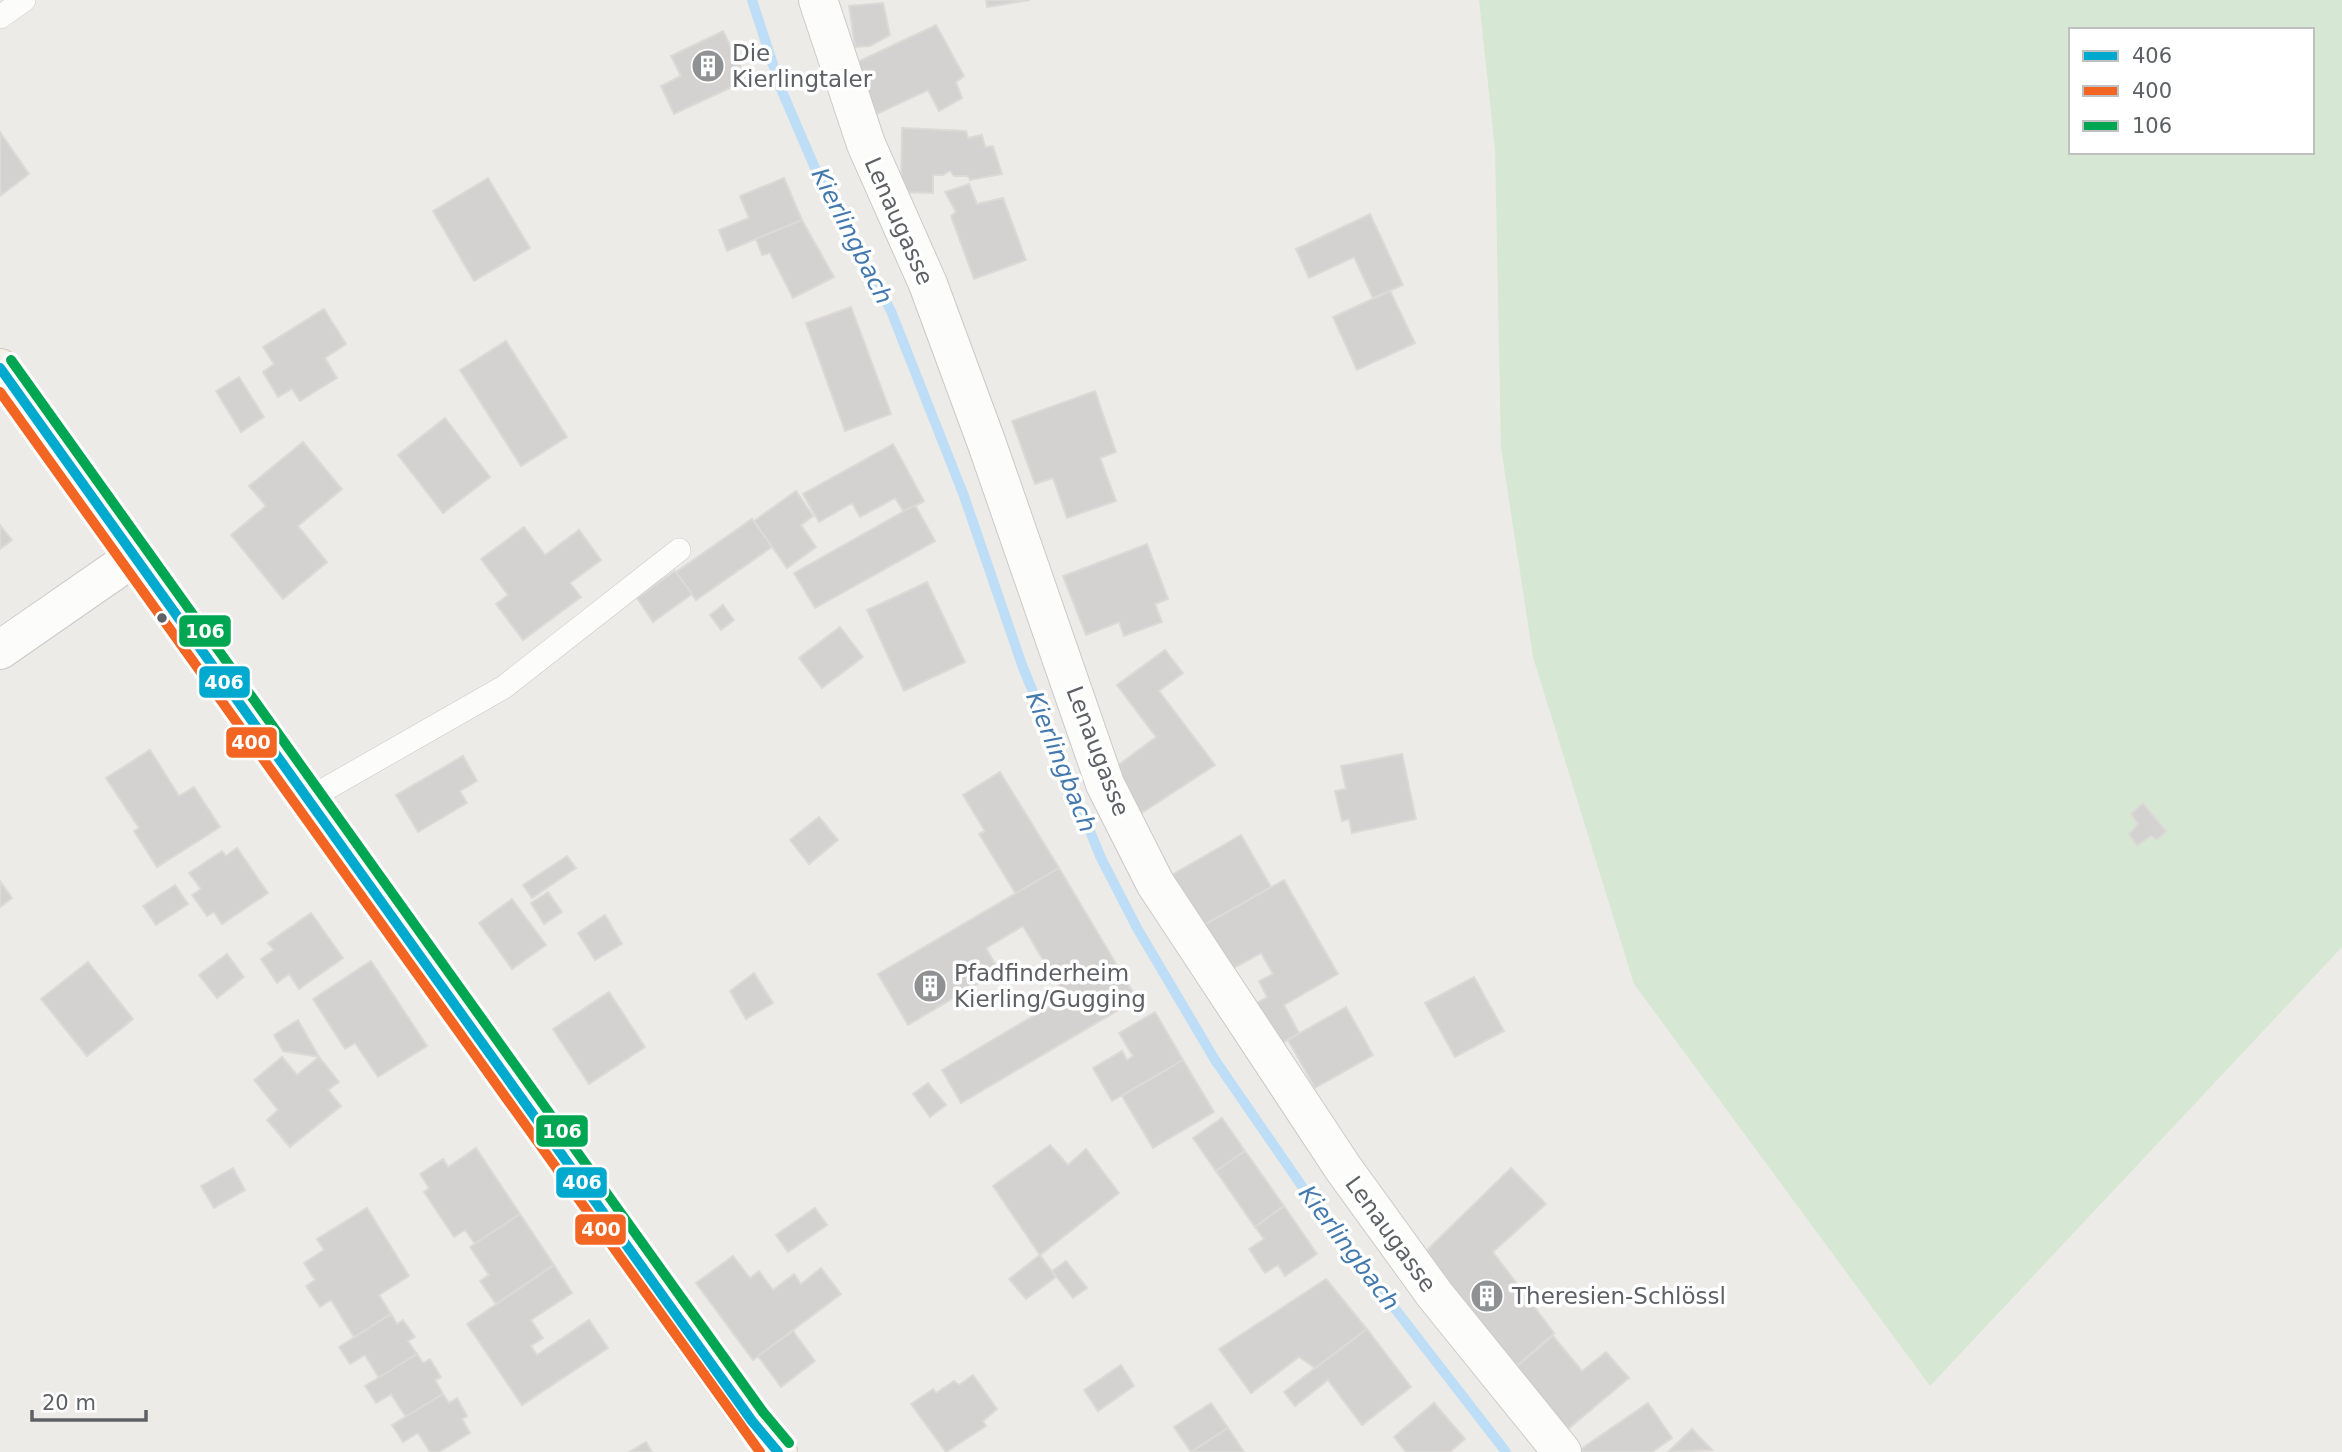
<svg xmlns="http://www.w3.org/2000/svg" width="2342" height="1452" font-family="'DejaVu Sans',sans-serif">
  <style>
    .green { fill: #d6e8d3; fill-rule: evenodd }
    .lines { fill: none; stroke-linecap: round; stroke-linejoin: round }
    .stream { stroke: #bddef6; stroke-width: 10 }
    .building { fill: #d3d2d0; stroke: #dcdad6; stroke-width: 2 }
    .service-casing { stroke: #c9cac9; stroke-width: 24 }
    .minor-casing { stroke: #c9cac9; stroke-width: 40 }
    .primary-casing { stroke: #d4cbb6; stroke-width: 40 }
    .service { stroke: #fcfcfb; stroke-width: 23 }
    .minor { stroke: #fcfcfb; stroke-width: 38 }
    .primary { stroke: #f3f1e8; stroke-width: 38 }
    .bus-1-casing { stroke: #fff; stroke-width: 16 }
    .bus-2-casing { stroke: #fff; stroke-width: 16 }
    .bus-3-casing { stroke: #fff; stroke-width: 16 }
    .bus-1 { stroke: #00a9ce; stroke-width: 10 }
    .bus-2 { stroke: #f26522; stroke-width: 10 }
    .bus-3 { stroke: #00a651; stroke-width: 10 }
    .bus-dot { fill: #5d6165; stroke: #fff; stroke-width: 2.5 }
    .labels { text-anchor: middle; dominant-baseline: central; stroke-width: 7; stroke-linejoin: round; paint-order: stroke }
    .poi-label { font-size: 23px; fill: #5d6165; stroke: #fff; text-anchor: start }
    .street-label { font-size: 23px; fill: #5d6165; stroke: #fff }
    .water-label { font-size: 24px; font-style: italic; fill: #4479ae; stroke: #fff }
    .line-badge { stroke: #fff; stroke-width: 2.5 }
    .badge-label { font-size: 19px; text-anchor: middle; font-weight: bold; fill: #fff }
  </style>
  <rect width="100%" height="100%" fill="#edebe7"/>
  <path class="green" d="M1479 0H2342V947L1930 1386 1634 984 1533 657 1501 448 1495 150ZM2071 30H2312V152H2071Z"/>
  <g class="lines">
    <path class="stream" d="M752 0 781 89 815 168 891 311 964 496 1022 665 1101 858 1137 928 1215 1060 1317 1208 1506 1452"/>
  </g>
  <g class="building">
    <path d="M986 0H1030L987 7Z"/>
    <path d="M883 3 890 35 870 46 855 47 849 6Z"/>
    <path d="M936 25 964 76 956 82 962 98 939 111 928 90 877 114 853 64Z"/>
    <path d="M723 31 747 80 674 114 661 86 681 76 671 56Z"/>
    <path d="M902 128 966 131 968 138 982 135 985 147 993 146 1002 174 970 180 968 176H954L950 171 943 175H933V193L901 192Z"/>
    <path d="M0 132 29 174 0 196Z"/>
    <path d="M488 178 530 248 474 281 433 211Z"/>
    <path d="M784 178 802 220 727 251 719 230 749 218 740 196Z"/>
    <path d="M969 184 977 204 1003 198 1026 260 974 279 951 216 956 212 945 192Z"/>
    <path d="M1370 214 1403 285 1373 298 1354 257 1309 278 1296 249Z"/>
    <path d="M802 220 834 277 793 298 770 253 762 255 756 239Z"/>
    <path d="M1390 291 1415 343 1357 370 1333 317Z"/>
    <path d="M851 307 891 414 845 431 806 323Z"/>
    <path d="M324 309 346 344 325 358 337 378 300 401 292 389 278 397 263 372 274 364 263 347Z"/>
    <path d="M506 341 567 437 521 466 460 370Z"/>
    <path d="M239 377 264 417 241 432 216 391Z"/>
    <path d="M1095 391 1116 452 1100 458 1116 501 1067 518 1053 478 1035 484 1012 421Z"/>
    <path d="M445 418 490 477 443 513 398 455Z"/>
    <path d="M303 442 342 489 298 526 327 562 283 599 231 535 266 506 249 486Z"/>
    <path d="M893 444 924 501 904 512 895 498 860 517 852 503 819 522 803 494Z"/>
    <path d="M796 491 813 516 801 525 816 547 787 568 754 521Z"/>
    <path d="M915 505 935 541 815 608 794 573Z"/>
    <path d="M752 519 772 547 696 600 676 572Z"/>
    <path d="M0 525 12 540 0 549Z"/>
    <path d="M524 527 545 555 579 530 601 560 570 583 581 597 523 640 496 604 508 595 481 559Z"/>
    <path d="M1147 544 1168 599 1155 604 1162 622 1124 636 1119 622 1086 635 1063 576Z"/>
    <path d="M675 571 692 594 653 622 637 598Z"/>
    <path d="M927 582 965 662 904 691 867 610Z"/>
    <path d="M723 605 734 620 721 630 710 615Z"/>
    <path d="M840 627 863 657 822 688 799 658Z"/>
    <path d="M1165 650 1183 673 1159 691 1215 765 1134 818 1113 769 1156 737 1117 685Z"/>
    <path d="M150 750 179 796 194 787 220 827 157 867 134 831 139 828 106 778Z"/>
    <path d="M1402 754 1416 819 1352 833 1349 819 1342 821 1335 791 1346 789 1341 766Z"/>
    <path d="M463 756 477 781 460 791 467 803 418 832 396 795Z"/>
    <path d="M1000 772 1059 868 1016 894 979 834 985 831 963 795Z"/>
    <path d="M2143 803 2166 831 2157 840 2151 836 2137 846 2129 834 2138 824 2131 814Z"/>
    <path d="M819 817 838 840 809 864 790 840Z"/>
    <path d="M1241 835 1271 887 1197 929 1168 877Z"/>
    <path d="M237 848 268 893 222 924 214 912 207 916 192 895 201 889 189 873 222 851 226 856Z"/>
    <path d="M567 856 576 868 532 898 523 885Z"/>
    <path d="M1059 868 1137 999 961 1103 942 1070 1065 997 1023 926 986 948 999 971 908 1025 878 974Z"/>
    <path d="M1284 880 1338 974 1284 1005 1299 1033 1271 1050 1247 1009 1267 997 1259 981 1273 974 1261 953 1223 974 1197 929Z"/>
    <path d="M0 881 12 898 0 907Z"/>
    <path d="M175 885 188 904 156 925 143 906Z"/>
    <path d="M548 892 562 912 544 924 531 903Z"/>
    <path d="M512 899 546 945 512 969 479 923Z"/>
    <path d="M311 913 343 958 299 989 289 974 277 983 261 959 274 950 268 943Z"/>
    <path d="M605 915 622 944 595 960 578 933Z"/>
    <path d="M227 954 244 977 217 998 199 975Z"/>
    <path d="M371 961 427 1046 378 1077 355 1043 345 1049 313 999Z"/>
    <path d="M88 962 133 1019 87 1056 41 999Z"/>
    <path d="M754 973 773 1003 746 1019 730 991Z"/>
    <path d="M1474 977 1504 1031 1455 1057 1425 1003Z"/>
    <path d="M609 992 645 1047 589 1084 553 1029Z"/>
    <path d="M1346 1007 1373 1055 1315 1088 1288 1040Z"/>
    <path d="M1155 1012 1183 1060 1112 1101 1093 1068 1122 1051 1127 1060 1133 1056 1119 1033Z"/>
    <path d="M298 1020 319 1057 283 1051 274 1035Z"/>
    <path d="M282 1057 297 1075 319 1057 339 1082 328 1090 341 1106 290 1147 267 1120 278 1110 254 1080Z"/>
    <path d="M1183 1060 1214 1112 1153 1148 1122 1096Z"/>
    <path d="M928 1083 946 1105 930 1117 913 1094Z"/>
    <path d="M1222 1118 1245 1151 1216 1171 1193 1138Z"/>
    <path d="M1050 1145 1068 1165 1086 1149 1119 1193 1040 1255 993 1186Z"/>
    <path d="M476 1148 520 1214 475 1244 465 1230 454 1237 424 1192 429 1188 420 1174 443 1159 448 1167Z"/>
    <path d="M1245 1151 1284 1206 1255 1227 1216 1171Z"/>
    <path d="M233 1168 245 1190 214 1208 201 1186Z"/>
    <path d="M1511 1168 1546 1204 1493 1252 1554 1333 1510 1372 1419 1258Z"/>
    <path d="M1284 1206 1317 1254 1285 1276 1278 1265 1265 1273 1249 1249 1264 1239 1255 1227Z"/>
    <path d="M367 1208 409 1276 379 1295 391 1314 354 1337 331 1300 320 1307 306 1286 315 1280 304 1263 324 1250 317 1239Z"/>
    <path d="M815 1208 827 1225 788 1252 776 1235Z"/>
    <path d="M520 1214 554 1265 496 1304 480 1281 489 1275 470 1247Z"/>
    <path d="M1040 1255 1056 1277 1026 1299 1009 1279Z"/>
    <path d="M733 1256 750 1278 759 1271 773 1290 794 1274 801 1284 821 1268 841 1294 753 1360 696 1283Z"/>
    <path d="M1066 1261 1087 1288 1073 1298 1052 1271Z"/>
    <path d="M554 1265 572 1293 531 1320 543 1338 531 1346 537 1355 589 1320 608 1348 522 1405 467 1324Z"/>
    <path d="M1326 1279 1367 1329 1315 1368 1299 1357 1251 1393 1219 1349Z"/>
    <path d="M391 1314 397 1324 403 1320 415 1337 408 1341 417 1354 379 1378 365 1355 350 1364 339 1347Z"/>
    <path d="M1367 1329 1411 1387 1362 1425 1328 1380 1295 1406 1284 1392Z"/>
    <path d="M793 1331 815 1361 781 1387 758 1356Z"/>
    <path d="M1553 1336 1582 1371 1606 1352 1629 1378 1562 1434 1510 1372Z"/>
    <path d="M417 1354 423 1363 430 1359 441 1377 435 1380 443 1394 406 1417 391 1394 376 1403 365 1386Z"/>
    <path d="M1121 1365 1134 1386 1098 1411 1084 1390Z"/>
    <path d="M973 1375 997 1409 983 1421 986 1426 946 1452 911 1404 933 1389 936 1393 954 1381 959 1385Z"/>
    <path d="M443 1394 449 1403 457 1398 467 1416 462 1419 470 1433 439 1452H430L418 1433 403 1442 392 1425Z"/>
    <path d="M1211 1403 1228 1428 1191 1452 1174 1427Z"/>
    <path d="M1434 1403 1465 1439 1450 1452H1406L1394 1437Z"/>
    <path d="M1648 1403 1672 1438 1652 1452H1583L1581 1449Z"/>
    <path d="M1228 1428 1244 1452H1191Z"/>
    <path d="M1692 1429 1712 1450 1668 1452Z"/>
    <path d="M646 1442 652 1452H629Z"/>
  </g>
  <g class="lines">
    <defs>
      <g id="service">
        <path d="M0 17 24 0"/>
        <path d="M308 799 504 687 679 550"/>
      </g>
      <g id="minor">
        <path d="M818 0 866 144 928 284 987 444 1105 784 1155 883 1343 1168 1435 1295 1562 1452"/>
        <path d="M0 650 134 557"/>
      </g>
      <path id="primary" d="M0 368 752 1421 778 1452"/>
    </defs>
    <use href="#service" class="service-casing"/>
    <use href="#minor" class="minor-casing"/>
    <use href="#primary" class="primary-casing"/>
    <use href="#service" class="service"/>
    <use href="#minor" class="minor"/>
    <use href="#primary" class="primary"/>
    <defs>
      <path id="bus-1" d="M0 368 752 1421 778 1452"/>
      <path id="bus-2" d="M0 392 760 1452"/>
      <path id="bus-3" d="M11 360 763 1412 789 1443"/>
    </defs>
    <use href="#bus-1" class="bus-1-casing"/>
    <use href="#bus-2" class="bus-2-casing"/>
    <use href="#bus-3" class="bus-3-casing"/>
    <use href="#bus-1" class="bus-1"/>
    <use href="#bus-2" class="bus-2"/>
    <use href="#bus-3" class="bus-3"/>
  </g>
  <defs>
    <symbol id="building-disc" viewBox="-11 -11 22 22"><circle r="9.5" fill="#8f9192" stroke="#fff"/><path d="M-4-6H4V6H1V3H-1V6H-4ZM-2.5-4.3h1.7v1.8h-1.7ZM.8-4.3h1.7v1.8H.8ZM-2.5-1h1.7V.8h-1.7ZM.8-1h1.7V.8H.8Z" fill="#fff"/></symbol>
  </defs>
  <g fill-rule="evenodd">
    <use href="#building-disc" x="689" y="47" width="38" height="38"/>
    <use href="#building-disc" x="911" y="967" width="38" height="38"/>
    <use href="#building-disc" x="1468" y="1277" width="38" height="38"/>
  </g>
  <circle class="bus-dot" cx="162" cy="618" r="6"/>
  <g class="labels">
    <g class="poi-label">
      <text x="732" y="53">Die<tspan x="732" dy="26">Kierlingtaler</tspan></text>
      <text x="954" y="973">Pfadfinderheim<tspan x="954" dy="26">Kierling/Gugging</tspan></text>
      <text x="1512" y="1296">Theresien-Schlössl</text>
    </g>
    <g class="street-label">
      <text transform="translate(899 221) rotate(66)">Lenaugasse</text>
      <text transform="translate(1098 751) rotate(69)">Lenaugasse</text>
      <text transform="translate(1391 1234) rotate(54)">Lenaugasse</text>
    </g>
    <g class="water-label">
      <text transform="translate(852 236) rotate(63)">Kierlingbach</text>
      <text transform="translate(1061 762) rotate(68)">Kierlingbach</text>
      <text transform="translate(1349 1248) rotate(53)">Kierlingbach</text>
    </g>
  </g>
  <g class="line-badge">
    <rect x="178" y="614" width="54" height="34" rx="7" fill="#00a651"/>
    <rect x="198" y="665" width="53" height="34" rx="7" fill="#00a9ce"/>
    <rect x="225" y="726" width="53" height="33" rx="7" fill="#f26522"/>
    <rect x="535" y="1114" width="54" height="34" rx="7" fill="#00a651"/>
    <rect x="555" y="1166" width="53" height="33" rx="7" fill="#00a9ce"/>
    <rect x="574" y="1213" width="53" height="33" rx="7" fill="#f26522"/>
  </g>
  <g class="badge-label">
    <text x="205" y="638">106</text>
    <text x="224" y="689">406</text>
    <text x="251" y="749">400</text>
    <text x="562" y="1138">106</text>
    <text x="582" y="1189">406</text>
    <text x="601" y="1236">400</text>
  </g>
  <rect x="2069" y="28" width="245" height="126" fill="#ffffff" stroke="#bec0c1" stroke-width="2"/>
  <rect x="2083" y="51" width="35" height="10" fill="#00a9ce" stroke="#bec0c1" stroke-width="2"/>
  <text x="2132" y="63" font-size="21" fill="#5d6165">406</text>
  <rect x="2083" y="86" width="35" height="10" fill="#f26522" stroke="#bec0c1" stroke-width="2"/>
  <text x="2132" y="98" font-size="21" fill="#5d6165">400</text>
  <rect x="2083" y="121" width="35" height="10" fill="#00a651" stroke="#bec0c1" stroke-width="2"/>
  <text x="2132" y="133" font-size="21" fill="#5d6165">106</text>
  <path d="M32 1410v10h114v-10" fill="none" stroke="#5d6165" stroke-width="3.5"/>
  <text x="42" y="1410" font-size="21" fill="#5d6165" stroke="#ffffff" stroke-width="5" paint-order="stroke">20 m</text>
</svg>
